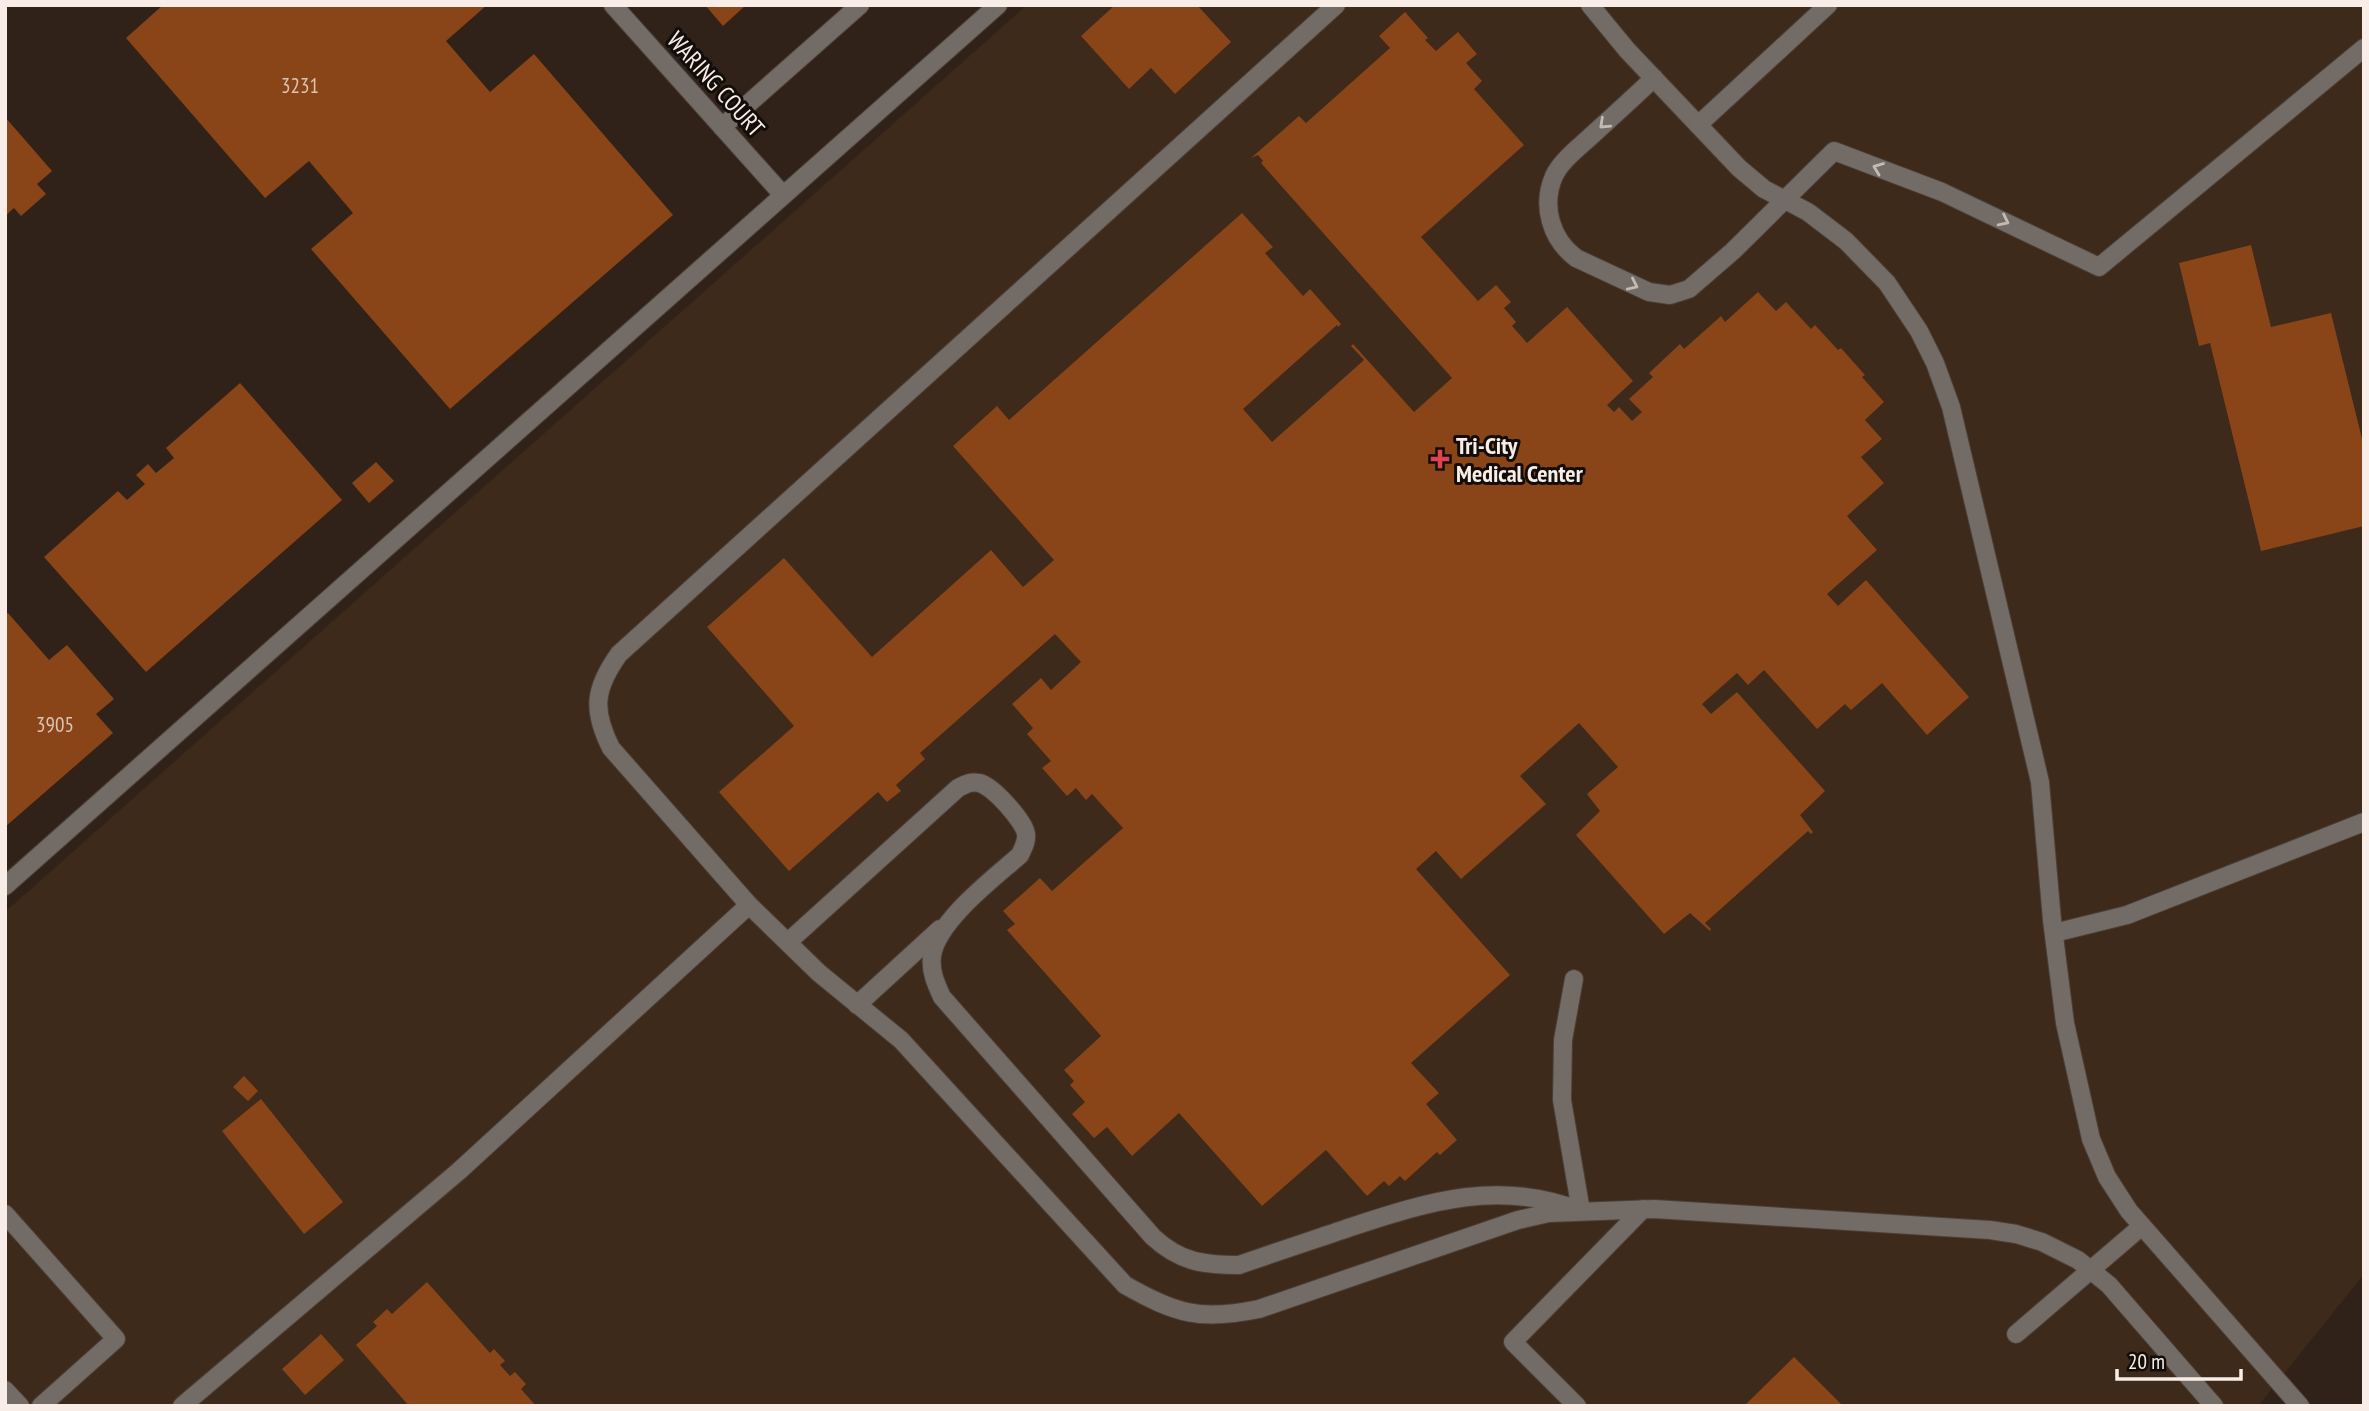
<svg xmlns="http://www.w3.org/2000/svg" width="2369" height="1411" font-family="'PT Sans Narrow',sans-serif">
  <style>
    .built { fill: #3d2a1b }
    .building { fill: #894418 }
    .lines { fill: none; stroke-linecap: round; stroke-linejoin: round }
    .minor-casing { stroke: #4c3f35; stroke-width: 20 }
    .minor { stroke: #726b66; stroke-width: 18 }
    .oneway { stroke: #c2bab3 }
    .health-dot { fill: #e0444e; stroke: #130d09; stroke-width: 2.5 }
    .labels { text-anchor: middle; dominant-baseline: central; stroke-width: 6; stroke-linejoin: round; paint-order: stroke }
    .number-label { font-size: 21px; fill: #dcc4b3 }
    .street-label { font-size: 24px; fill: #f8eee7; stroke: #130d09 }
    .poi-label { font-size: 24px; font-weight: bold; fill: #f8eee7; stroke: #130d09; text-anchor: start }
  </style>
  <rect width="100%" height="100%" fill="#302218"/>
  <path class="built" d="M1027 5H2364V1274L2258 1406H5V912Z"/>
  <g class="building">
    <path d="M163 5H487L446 41 490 92 534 54 673 215 450 409 311 249 353 213 309 161 265 198 126 38Z"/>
    <path d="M705 5H746L723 26Z"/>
    <path d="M1115 5H1197L1231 42 1175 94 1151 68 1129 89 1081 36Z"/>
    <path d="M1405 12 1428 38 1425 40 1436 51 1458 32 1477 54 1466 63 1482 81 1474 89 1524 145 1421 237 1478 301 1496 285 1511 302 1504 308 1516 322 1512 326 1527 343 1567 307 1633 381 1607 405 1614 412 1619 407 1632 421 1642 412 1629 399 1653 377 1649 373 1680 344 1684 349 1721 316 1725 322 1758 292 1776 311 1786 302 1811 329 1815 325 1838 350 1841 348 1865 375 1862 377 1884 402 1865 420 1882 439 1861 457 1884 483 1847 516 1877 550 1827 594 1838 606 1866 580 1969 697 1927 735 1882 683 1851 710 1845 704 1817 729 1764 670 1748 685 1737 673 1702 704 1711 714 1737 692 1825 791 1800 815 1813 832 1811 834 1808 831 1705 923 1711 929 1710 931 1690 913 1664 934 1576 835 1600 811 1587 794 1618 767 1579 723 1520 776 1546 804 1461 879 1436 851 1416 869 1510 975 1411 1063 1439 1093 1426 1104 1457 1140 1440 1155 1437 1152 1405 1181 1400 1176 1389 1186 1384 1181 1367 1196 1326 1150 1262 1206 1179 1113 1132 1156 1107 1127 1094 1138 1072 1114 1085 1102 1070 1085 1074 1081 1064 1070 1101 1036 1007 930 1015 924 1003 911 1040 878 1052 891 1123 828 1092 794 1086 800 1076 788 1067 796 1042 768 1051 761 1027 734 1033 728 1012 704 1041 678 1051 690 1081 662 1055 634 920 753 925 759 896 785 901 791 887 802 878 792 789 871 719 792 794 726 707 627 784 558 872 657 991 550 1023 587 1054 560 953 446 997 406 1009 420 1242 213 1273 247 1265 253 1303 296 1310 289 1341 324 1338 327 1337 325 1243 409 1272 442 1364 360 1351 346 1353 344 1414 412 1452 378 1261 163 1263 161 1258 155 1251 158 1299 116 1306 123 1390 48 1379 36Z"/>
    <path d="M5 117 52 171 37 184 46 194 21 216 14 208 5 216Z"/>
    <path d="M2251 245 2271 327 2331 313 2364 447V526L2261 551 2210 343 2199 346 2179 263Z"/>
    <path d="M240 383 342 500 146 672 44 557 118 491 127 500 145 484 136 475 148 464 156 473 174 458 166 448Z"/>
    <path d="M376 462 394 481 369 503 352 483Z"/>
    <path d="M8 613 49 660 67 645 114 699 96 714 113 733 5 827V615Z"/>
    <path d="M244 1076 258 1091 248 1101 233 1087Z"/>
    <path d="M261 1099 343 1202 304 1234 222 1131Z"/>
    <path d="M427 1282 490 1353 494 1349 505 1361 500 1365 510 1376 515 1372 526 1384 521 1389 536 1406H409L356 1345 377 1326 373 1322 387 1309 392 1314Z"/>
    <path d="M321 1334 344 1360 305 1395 282 1369Z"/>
    <path d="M1794 1357 1843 1406H1744Z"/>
  </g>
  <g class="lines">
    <defs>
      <g id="minor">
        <path d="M613 5 783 195"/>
        <path d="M1336 5 619 654C594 689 592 710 611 748L749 905 819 973 901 1040 1125 1285C1176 1314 1200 1321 1259 1309L1518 1220 1549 1213 1654 1209 1990 1230 2016 1234 2042 1242 2078 1260 2109 1285 2214 1406"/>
        <path d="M1590 5 1627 50 1739 168 1764 189 1808 212 1846 241 1887 283 1919 331 1935 363 1951 407 2040 782 2052 920 2065 1023 2091 1139 2107 1177 2129 1211 2300 1406"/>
        <path d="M1654 78C1633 98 1612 117 1590 137 1578 148 1561 161 1554 176 1541 206 1551 239 1576 258L1649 292 1670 295 1689 289 1733 251 1834 151 1942 192 2099 267 2364 48"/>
        <path d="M1698 125 1828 5"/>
        <path d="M722 127 860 5"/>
        <path d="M5 886 998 5"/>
        <path d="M2054 933 2127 915 2364 822"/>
        <path d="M788 942 958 788C966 784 971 781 979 783 992 785 1024 821 1026 834 1027 842 1023 848 1020 855 994 878 937 921 932 956 930 971 936 984 942 997L1153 1237C1180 1262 1203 1265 1239 1265 1276 1252 1313 1240 1351 1227 1430 1201 1500 1179 1581 1211L1562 1100 1563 1040 1574 979"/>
        <path d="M857 1005 940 929"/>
        <path d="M5 1214 116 1339 41 1406"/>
        <path d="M2016 1334 2142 1226"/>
        <path d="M5 1390 20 1406"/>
        <path d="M182 1406 459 1171 749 905"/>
        <path d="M1577 1406 1513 1342 1643 1209"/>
      </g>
    </defs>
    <use href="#minor" class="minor-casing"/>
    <use href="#minor" class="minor"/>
  </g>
  <defs><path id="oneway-chevron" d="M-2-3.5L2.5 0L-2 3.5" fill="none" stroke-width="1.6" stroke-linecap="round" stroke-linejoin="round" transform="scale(1.75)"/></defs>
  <g class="oneway">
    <use href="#oneway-chevron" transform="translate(1604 124) rotate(137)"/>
    <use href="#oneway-chevron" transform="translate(1878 168) rotate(-159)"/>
    <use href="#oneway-chevron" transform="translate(2004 221) rotate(26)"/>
    <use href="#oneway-chevron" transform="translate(1633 285) rotate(25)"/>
  </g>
  <path class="health-dot" d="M1436.5 448.5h7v7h7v7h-7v7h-7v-7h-7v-7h7z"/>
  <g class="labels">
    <g class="number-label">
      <text x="300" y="85">3231</text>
      <text x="55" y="724">3905</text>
    </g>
    <g class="street-label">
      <text transform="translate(716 84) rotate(48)">WARING COURT</text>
    </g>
    <g class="poi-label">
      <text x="1456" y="445">Tri-City<tspan x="1456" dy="28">Medical Center</tspan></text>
    </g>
  </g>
  <rect width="2369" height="1411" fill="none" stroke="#f8eee7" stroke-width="14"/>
  <path d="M2117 1369v10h124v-10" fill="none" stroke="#f8eee7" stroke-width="3.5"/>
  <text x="2128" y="1369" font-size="21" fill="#f8eee7" stroke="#130d09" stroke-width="5" paint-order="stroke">20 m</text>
</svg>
